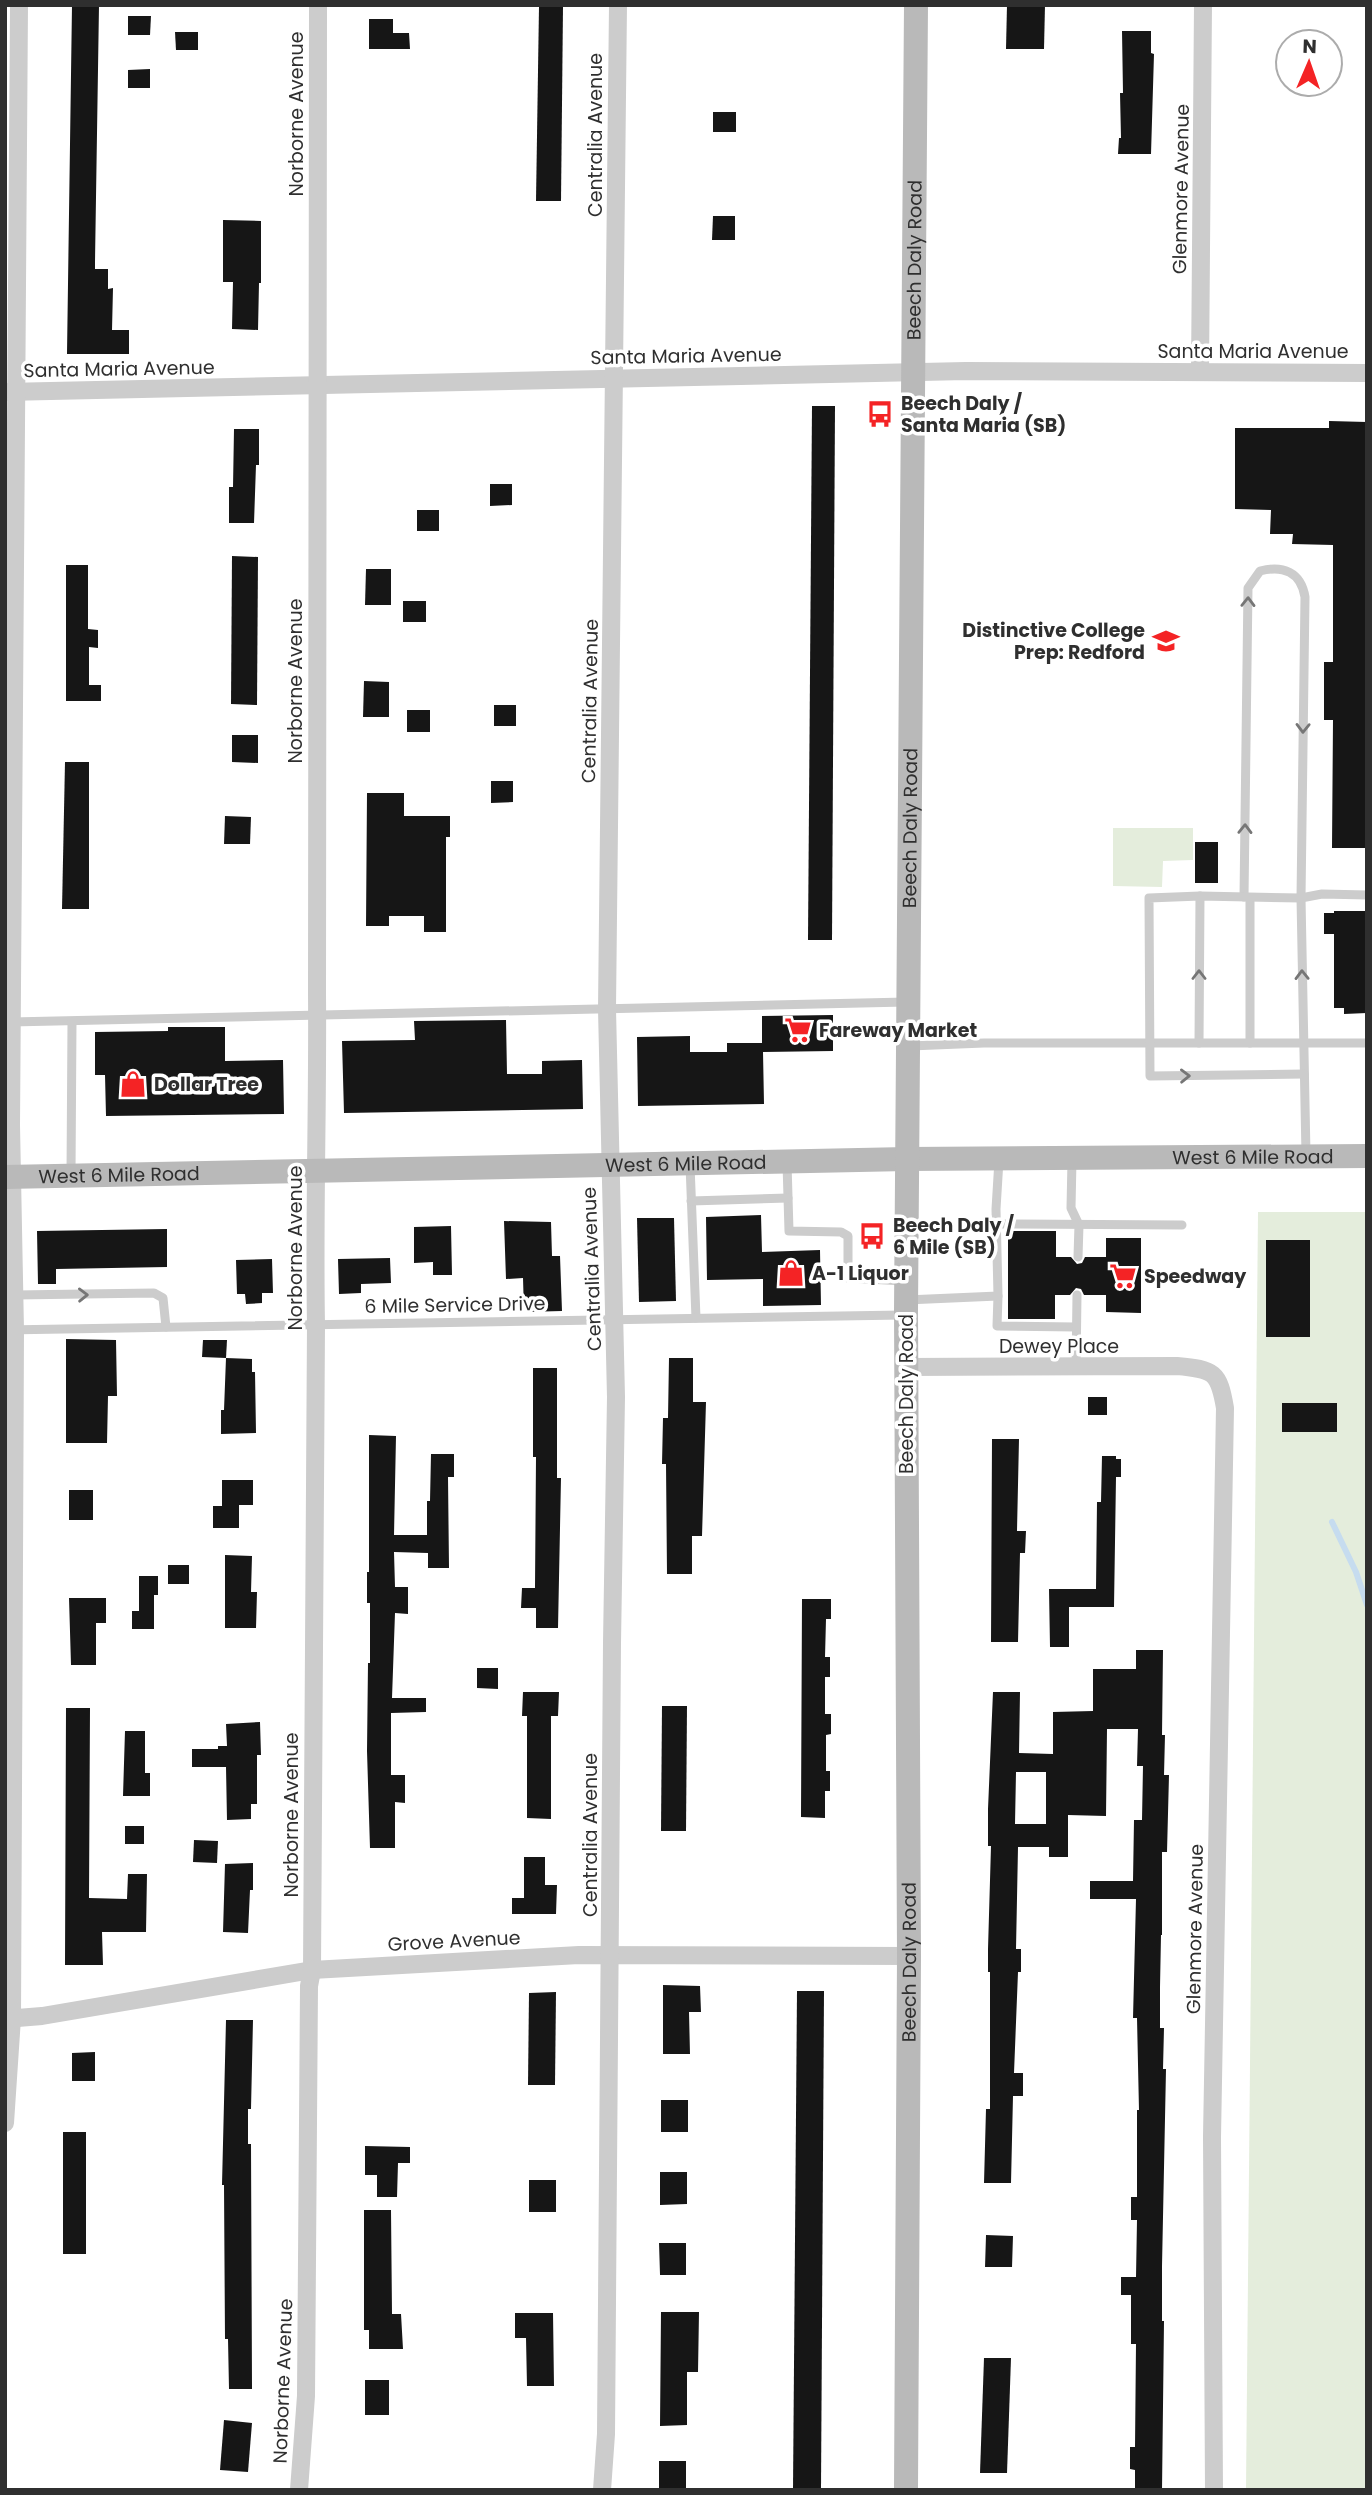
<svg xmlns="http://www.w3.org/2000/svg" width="1372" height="2495" font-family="Poppins,sans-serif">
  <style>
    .green { fill: #e4eddc }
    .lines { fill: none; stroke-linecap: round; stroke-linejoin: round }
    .stream { stroke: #c6dcef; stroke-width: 6 }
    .building { fill: #161616; fill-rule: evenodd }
    .service { stroke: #ccc; stroke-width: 9 }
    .minor { stroke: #ccc; stroke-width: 18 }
    .secondary { stroke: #b9b9b9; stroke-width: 24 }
    .oneway { stroke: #767676 }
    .labels { text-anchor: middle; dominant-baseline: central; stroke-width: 7; stroke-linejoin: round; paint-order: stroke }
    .street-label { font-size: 19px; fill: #2f2f2f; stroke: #fff }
    .poi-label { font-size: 19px; font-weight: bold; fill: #2f2f2f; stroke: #fff; text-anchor: start }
  </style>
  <rect width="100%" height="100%" fill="#fff"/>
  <g class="green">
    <path d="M1113 828H1193V860L1163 861 1162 887 1113 886Z"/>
    <path d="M1258 1212H1367V2490H1246Z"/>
  </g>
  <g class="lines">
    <path class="stream" d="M1332 1522 1356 1572 1367 1605"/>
  </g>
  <g class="building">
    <path d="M72 5H99L95 262V269H108V289L113 288 112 330H129V354H67Z"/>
    <path d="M1007 5H1045L1044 49H1006Z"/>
    <path d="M539 6H563L561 201H536Z"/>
    <path d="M128 16H151L150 35H128Z"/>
    <path d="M369 19H393V33H409L410 49H369Z"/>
    <path d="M1122 31H1151V53L1154 54 1151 154H1118L1119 138H1121L1120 93H1123Z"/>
    <path d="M175 32H198V50H176Z"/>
    <path d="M150 69V88H128V70Z"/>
    <rect x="713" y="112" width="23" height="20"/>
    <path d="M713 216H735V240H712Z"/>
    <path d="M223 220 261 221V283H259L258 330 232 329 233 282H223Z"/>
    <path d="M812 406H835L832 940H808Z"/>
    <path d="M1329 421 1367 422V848H1332L1333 720H1324V662H1333V545L1292 544 1293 534H1270L1271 510 1235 509V428H1329Z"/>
    <path d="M234 429H259V465H256L254 523H229V487H233Z"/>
    <path d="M490 484H512V505L490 506Z"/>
    <rect x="417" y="510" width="22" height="21"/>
    <path d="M232 556 258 557 257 705 231 704Z"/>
    <path d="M66 565H88V629L98 630V648L89 647V685H101V701H66Z"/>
    <path d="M366 569H391V605H365Z"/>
    <rect x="403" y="601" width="23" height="21"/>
    <path d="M364 681 389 682V717H363Z"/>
    <rect x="494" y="705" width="22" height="21"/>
    <rect x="407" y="710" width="23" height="22"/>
    <path d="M232 735H258V763L232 762Z"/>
    <path d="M65 762H89V909H62Z"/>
    <path d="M491 781H513V802L491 803Z"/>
    <path d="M367 793H404V816H450V837H446V932H424V916H389V926H366Z"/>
    <path d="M225 816 251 817 250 844H224Z"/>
    <rect x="1195" y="842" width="23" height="41"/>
    <path d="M1334 911H1367V1013L1344 1014V1008H1334V934H1324V913H1334Z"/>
    <path d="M833 1015V1051L763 1052 764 1104 638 1106 637 1037 690 1036V1052H727V1043H762V1016Z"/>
    <path d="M506 1020 507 1074H542V1061L582 1060 583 1109 344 1113 342 1041 415 1040 414 1021Z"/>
    <path d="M168 1027H225V1061L283 1060 284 1114 106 1116 105 1075H95V1032L168 1031Z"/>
    <path d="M761 1215 762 1252 820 1250 821 1305 763 1306V1279L707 1280 706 1217Z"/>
    <path d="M637 1218H674L676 1301 639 1302Z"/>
    <path d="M504 1221 551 1222 552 1256H560L562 1311 524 1312 523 1278 506 1279Z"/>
    <path d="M451 1226 452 1275H433V1262L414 1263V1227Z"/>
    <path d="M167 1229V1267L56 1269V1284H38L37 1231Z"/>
    <path d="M1008 1231H1056V1257H1071L1077 1264 1082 1263 1085 1257H1106V1238H1141V1313L1106 1312V1295H1084L1081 1289 1076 1288 1070 1295H1055V1319H1008Z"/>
    <rect x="1266" y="1240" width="44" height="97"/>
    <path d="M390 1258 391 1283 361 1284V1293L339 1294 338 1259Z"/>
    <path d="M272 1259 273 1293H262V1303L246 1304 245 1294H237L236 1260Z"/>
    <path d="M66 1339 116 1340 117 1396H108L107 1443H66Z"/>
    <path d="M203 1340H227L226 1358 202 1357Z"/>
    <path d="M226 1358 252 1359V1372H255L256 1433 221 1434V1410H224Z"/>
    <path d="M669 1358H693V1402H706L702 1536H692V1574H667L666 1464H662L663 1418H668Z"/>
    <path d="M533 1368H557V1478H561L558 1628H536V1608H521L522 1588H535L536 1457H533Z"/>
    <rect x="1088" y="1397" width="19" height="18"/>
    <rect x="1282" y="1403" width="55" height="29"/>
    <path d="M369 1435 396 1436 394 1535H427V1501H430L431 1454H454V1477H448L449 1568H428V1553L394 1552 395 1587H408V1614L395 1613 392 1698H426V1712L391 1713V1775H405V1803L395 1802V1848H370L367 1751 368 1663H370V1603H367V1572H369Z"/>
    <path d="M992 1439H1019L1017 1531H1026L1025 1553H1020L1018 1642H991Z"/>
    <path d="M1102 1456H1116V1459H1121V1477H1116L1114 1607H1069V1647H1050L1049 1589H1096L1097 1502H1101Z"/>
    <path d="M222 1480H253V1505H239V1528H213V1506H222Z"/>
    <rect x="69" y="1490" width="24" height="30"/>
    <path d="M225 1555 252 1556 251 1592H257L256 1628H225Z"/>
    <rect x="168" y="1565" width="21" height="19"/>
    <path d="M139 1576H158V1595H154V1629H132V1611H139Z"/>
    <path d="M69 1598H106V1623H96V1665H71Z"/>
    <path d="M802 1599H831V1619H826L825 1657H830V1677H825V1714H831V1734L826 1735V1771H830V1791H825V1818L801 1817Z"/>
    <path d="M1136 1650H1163L1162 1735H1165L1164 1775H1169L1167 1852H1162V1935H1161L1160 1987V2028H1164L1163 2069H1166L1162 2266V2321H1164L1162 2490H1135V2470L1130 2469V2447H1135L1136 2344H1131V2295H1121V2277H1136L1137 2220H1131V2197H1137V2110H1139L1137 2018H1133L1136 1899H1090V1881H1133L1134 1820H1142L1143 1766H1137L1138 1729H1107L1106 1816 1068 1815V1857H1049V1847H1018L1016 1949H1021V1972H1018L1014 2073H1023V2096H1013L1011 2183H984L986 2109H990V1972H988V1949L991 1846H988V1809L993 1692H1020L1019 1753 1053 1754V1712L1093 1711V1669H1136ZM1016 1772H1046V1824H1015Z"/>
    <path d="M477 1668H498V1689L477 1688Z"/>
    <path d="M523 1692H559L558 1716H551V1819L527 1818V1716H522Z"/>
    <path d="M662 1706H687L686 1831H661Z"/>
    <path d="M66 1708H90L89 1898 127 1899 128 1874H147L146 1932H102L103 1965H65Z"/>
    <path d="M260 1722 261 1755H257V1804H251V1819L227 1820 226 1767H192V1749H218V1746H227L226 1724Z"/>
    <path d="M125 1731H145V1773H150V1796H123Z"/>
    <rect x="125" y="1826" width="19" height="18"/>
    <path d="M194 1840 218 1841 217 1863 193 1862Z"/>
    <path d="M524 1857H545V1885H557L556 1914H512V1898H524Z"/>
    <path d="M253 1863V1890H250L248 1933 223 1932 225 1864Z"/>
    <path d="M663 1985 700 1986 701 2012H689L690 2054H663Z"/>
    <path d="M797 1991H824L821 2490H793Z"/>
    <path d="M556 1992 555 2085H528L529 1993Z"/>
    <path d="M226 2020H253L251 2109H248V2144H251L252 2389H229L228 2339H225L224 2185H222Z"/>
    <path d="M95 2052V2081H72V2053Z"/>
    <rect x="661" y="2100" width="27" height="32"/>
    <rect x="63" y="2132" width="23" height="122"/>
    <path d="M365 2146 410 2147V2163H398L397 2197H377V2175H365Z"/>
    <path d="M660 2172H687V2204L660 2205Z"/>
    <rect x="529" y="2180" width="27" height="32"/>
    <path d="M364 2210H391L392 2314H401L403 2349H369V2330H364Z"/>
    <path d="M986 2235 1013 2236 1012 2267H985Z"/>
    <path d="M659 2243H686V2275H660Z"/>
    <path d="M661 2312H699L698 2372H687V2425L660 2426Z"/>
    <path d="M515 2313H553L554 2386H527L526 2338H515Z"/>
    <path d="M984 2358H1011L1007 2473H980Z"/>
    <rect x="365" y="2380" width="24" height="35"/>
    <path d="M224 2420 252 2423 248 2472 220 2470Z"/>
    <rect x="659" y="2461" width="27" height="29"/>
  </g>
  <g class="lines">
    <g class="service">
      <path d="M1244 897 1248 588 1260 571C1283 565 1301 572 1305 597L1301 898 1306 1155"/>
      <path d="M11 1022 906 1002"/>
      <path d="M1199 1043 1200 896"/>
      <path d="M1250 1043V898"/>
      <path d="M910 1046 984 1043H1367"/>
      <path d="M1304 1074 1150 1076 1149 898 1200 896 1301 898 1322 894 1367 895"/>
      <path d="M1072 1160 1071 1208 1079 1225 1078 1257"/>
      <path d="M787 1163 789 1231 841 1232 848 1236V1278L905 1281"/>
      <path d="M690 1165 696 1318"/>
      <path d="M71 1174 72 1022"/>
      <path d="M691 1201 788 1198"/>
      <path d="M998 1224 1182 1225"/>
      <path d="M15 1295 154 1293 163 1298 166 1327"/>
      <path d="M998 1296 997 1326 1076 1327"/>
      <path d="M906 1300 998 1296 996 1209 999 1160"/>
      <path d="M5 1330 903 1315"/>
      <path d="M1076 1368 1077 1295"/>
    </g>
    <g class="minor">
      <path d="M1200 372 1203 5"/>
      <path d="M5 392 966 371 1367 373"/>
      <path d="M906 1367 1177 1366C1214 1369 1219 1372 1225 1408L1212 2137 1214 2490"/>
      <path d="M5 2019 42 2016 312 1970 579 1955 909 1956"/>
      <path d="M5 2123 12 2018 15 1330 11 1125 19 5"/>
      <path d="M299 2490 306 2396 309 1986 312 1970 316 1325C314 1214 318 1104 317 993 316 664 315 335 318 5"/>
      <path d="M602 2490 606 2434 612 1643 616 1397 607 1009 618 5"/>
    </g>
    <g class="secondary">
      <path id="s1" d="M5 1177 907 1159 1367 1156"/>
      <path id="s2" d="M906 2490 909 1956 906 1311 916 5"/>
    </g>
  </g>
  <defs><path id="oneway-chevron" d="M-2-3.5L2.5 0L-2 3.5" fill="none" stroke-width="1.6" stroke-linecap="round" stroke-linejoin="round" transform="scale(1.75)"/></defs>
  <g class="oneway">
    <use href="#oneway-chevron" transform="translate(1248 602) rotate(-89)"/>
    <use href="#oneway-chevron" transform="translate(1303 728) rotate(91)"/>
    <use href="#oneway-chevron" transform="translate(1245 829) rotate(-89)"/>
    <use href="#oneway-chevron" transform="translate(1199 975) rotate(-90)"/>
    <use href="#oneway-chevron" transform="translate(1302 975) rotate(-91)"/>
    <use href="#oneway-chevron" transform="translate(1185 1076) rotate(-1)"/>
    <use href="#oneway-chevron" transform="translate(83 1295) rotate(-1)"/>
  </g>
  <defs>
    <symbol id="bus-bare" viewBox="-9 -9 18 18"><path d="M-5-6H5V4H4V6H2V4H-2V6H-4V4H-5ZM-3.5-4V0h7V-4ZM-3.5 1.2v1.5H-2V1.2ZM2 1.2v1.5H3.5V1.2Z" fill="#f42325" stroke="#fff" stroke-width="2.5" paint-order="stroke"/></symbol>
    <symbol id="school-bare" viewBox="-9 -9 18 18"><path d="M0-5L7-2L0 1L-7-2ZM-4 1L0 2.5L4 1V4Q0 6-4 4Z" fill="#f42325" stroke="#fff" stroke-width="2.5" paint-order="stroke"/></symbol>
    <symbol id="supermarket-bare" viewBox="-9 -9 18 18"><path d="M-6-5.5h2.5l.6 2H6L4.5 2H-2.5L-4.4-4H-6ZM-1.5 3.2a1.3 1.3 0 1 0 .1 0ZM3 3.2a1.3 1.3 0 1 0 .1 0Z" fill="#f42325" stroke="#fff" stroke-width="2.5" paint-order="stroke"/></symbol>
    <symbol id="shop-bare" viewBox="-9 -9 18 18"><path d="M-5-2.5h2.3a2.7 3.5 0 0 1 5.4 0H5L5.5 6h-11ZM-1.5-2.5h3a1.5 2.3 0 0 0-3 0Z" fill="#f42325" stroke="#fff" stroke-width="2.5" paint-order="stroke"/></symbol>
  </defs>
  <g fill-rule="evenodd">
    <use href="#bus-bare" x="861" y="395" width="38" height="38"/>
    <use href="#school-bare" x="1147" y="622" width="38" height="38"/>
    <use href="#supermarket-bare" x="779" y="1011" width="38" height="38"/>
    <use href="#shop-bare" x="114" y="1065" width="38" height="38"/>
    <use href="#bus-bare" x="853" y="1217" width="38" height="38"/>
    <use href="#shop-bare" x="772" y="1254" width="38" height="38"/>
    <use href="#supermarket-bare" x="1104" y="1257" width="38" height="38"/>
  </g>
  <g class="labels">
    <g class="street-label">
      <text transform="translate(296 114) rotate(-90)">Norborne Avenue</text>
      <text transform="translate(595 135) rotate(-90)">Centralia Avenue</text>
      <text transform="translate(1181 189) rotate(-89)">Glenmore Avenue</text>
      <text stroke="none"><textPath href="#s2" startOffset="2230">Beech Daly Road</textPath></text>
      <text x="1253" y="351">Santa Maria Avenue</text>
      <text transform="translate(686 356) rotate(-1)">Santa Maria Avenue</text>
      <text transform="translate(119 369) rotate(-1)">Santa Maria Avenue</text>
      <text transform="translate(295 681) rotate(-90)">Norborne Avenue</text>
      <text transform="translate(590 701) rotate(-89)">Centralia Avenue</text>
      <text stroke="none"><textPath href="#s2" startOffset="1662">Beech Daly Road</textPath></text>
      <text stroke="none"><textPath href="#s1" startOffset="1248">West 6 Mile Road</textPath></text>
      <text stroke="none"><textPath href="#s1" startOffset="681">West 6 Mile Road</textPath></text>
      <text stroke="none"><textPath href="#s1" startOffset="114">West 6 Mile Road</textPath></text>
      <text transform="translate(295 1248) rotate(-90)">Norborne Avenue</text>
      <text transform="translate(592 1269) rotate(-92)">Centralia Avenue</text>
      <text transform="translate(455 1305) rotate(-1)">6 Mile Service Drive</text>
      <text x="1059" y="1346">Dewey Place</text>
      <text transform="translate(906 1394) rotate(-90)">Beech Daly Road</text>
      <text transform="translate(291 1815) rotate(-90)">Norborne Avenue</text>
      <text transform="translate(590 1835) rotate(-90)">Centralia Avenue</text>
      <text transform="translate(1195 1929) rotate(-89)">Glenmore Avenue</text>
      <text transform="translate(454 1941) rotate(-3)">Grove Avenue</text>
      <text stroke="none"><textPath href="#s2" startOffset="528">Beech Daly Road</textPath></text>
      <text transform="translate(283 2381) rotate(-88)">Norborne Avenue</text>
    </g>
    <g class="poi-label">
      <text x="901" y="403">Beech Daly /<tspan x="901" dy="22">Santa Maria (SB)</tspan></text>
      <text x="1145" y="630" text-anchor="end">Distinctive College<tspan x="1145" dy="22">Prep: Redford</tspan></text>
      <text x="819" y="1030">Fareway Market</text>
      <text x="154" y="1084">Dollar Tree</text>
      <text x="893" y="1225">Beech Daly /<tspan x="893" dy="22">6 Mile (SB)</tspan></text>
      <text x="812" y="1273">A-1 Liquor</text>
      <text x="1144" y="1276">Speedway</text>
    </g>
  </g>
  <rect width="1372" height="2495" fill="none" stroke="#2f2f2f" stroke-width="14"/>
  <g transform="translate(1309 63) rotate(2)"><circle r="33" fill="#ffffff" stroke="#acacac" stroke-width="2"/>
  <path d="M0-5L12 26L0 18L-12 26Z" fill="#f42325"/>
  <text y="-10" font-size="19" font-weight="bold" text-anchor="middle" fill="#2f2f2f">N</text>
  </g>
</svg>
